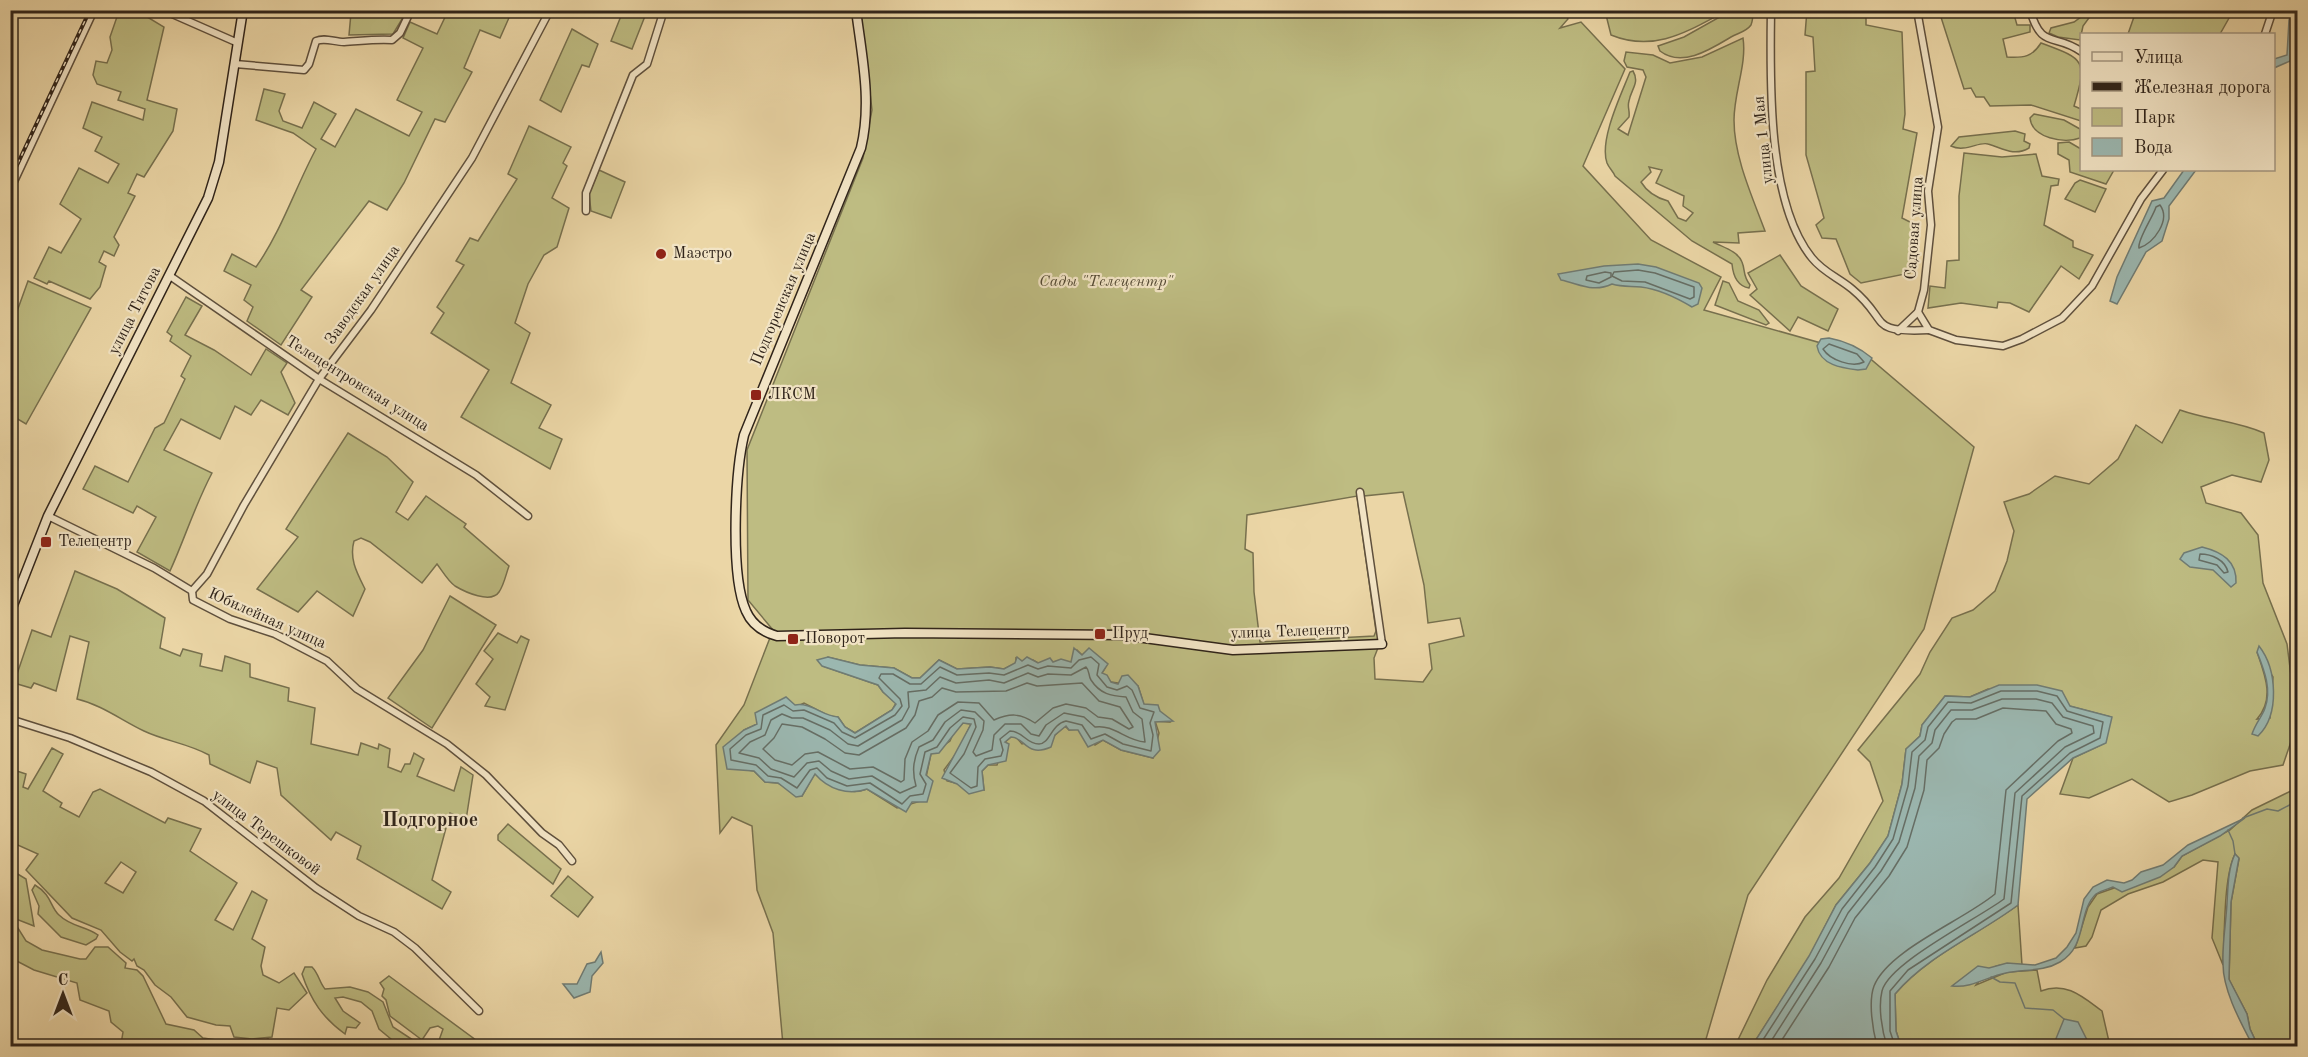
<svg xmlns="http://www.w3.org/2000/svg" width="2308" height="1057" font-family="'Old Standard TT',serif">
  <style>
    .green { fill: #bebc82; stroke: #77704e; stroke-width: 1.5; fill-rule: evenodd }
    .water { fill: #9bb7b0; stroke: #707c74; stroke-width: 1.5 }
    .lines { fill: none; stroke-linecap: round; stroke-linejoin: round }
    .shore { stroke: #666e65; stroke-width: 1.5 }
    .stream { stroke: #707c74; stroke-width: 1.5 }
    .street-casing { stroke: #5f503d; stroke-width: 9 }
    .secondary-casing { stroke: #30241a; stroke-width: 11 }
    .street { stroke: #f2e4c5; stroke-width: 6 }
    .secondary { stroke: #f2e4c5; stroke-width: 8 }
    .rail-casing { stroke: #30241a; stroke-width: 4 }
    .rail { stroke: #f2e4c5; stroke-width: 1.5; stroke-dasharray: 4.5; stroke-linecap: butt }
    .poi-dot { fill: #8f2418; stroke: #f2e4c5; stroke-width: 2 }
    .labels { text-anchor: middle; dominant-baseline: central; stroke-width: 4.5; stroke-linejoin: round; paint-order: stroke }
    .street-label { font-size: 16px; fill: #30241a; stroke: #f2e4c5 }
    .poi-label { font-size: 16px; fill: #30241a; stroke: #f2e4c5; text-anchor: start }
    .park-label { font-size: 16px; font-style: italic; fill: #544a34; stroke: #f2e4c5 }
    .quarter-label { font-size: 20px; font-weight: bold; fill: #30241a; stroke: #f2e4c5 }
  </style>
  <rect width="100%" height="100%" fill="#ebd6a6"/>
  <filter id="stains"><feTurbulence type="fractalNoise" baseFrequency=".00333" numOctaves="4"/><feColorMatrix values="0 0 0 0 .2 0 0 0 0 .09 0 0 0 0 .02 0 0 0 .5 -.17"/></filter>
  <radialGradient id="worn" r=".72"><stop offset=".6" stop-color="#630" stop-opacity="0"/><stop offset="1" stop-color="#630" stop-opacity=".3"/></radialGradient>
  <g class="green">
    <path d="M1732 10 1753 11C1753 15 1753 20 1751 25 1746 32 1738 33 1731 37 1711 49 1682 68 1660 51L1658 46 1684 37Z"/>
    <path d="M1807 10 1866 11V25L1902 32 1905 114 1903 129 1917 133 1902 218 1912 223 1910 273 1861 283 1850 274 1836 239 1822 238 1816 225 1824 218 1806 155V72L1815 71 1813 37 1805 35Z"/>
    <path d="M119 11 144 15 164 27 147 100 177 109 173 131 144 177 137 174 128 193 135 196 114 237 119 245 114 256 104 251 99 262 106 266 100 287 90 299 49 281 47 284 34 278 49 247 61 253 81 219 60 204 79 168 108 183 119 164 95 151 102 137 83 128 92 102 143 120 145 109 118 100 121 92 97 84 93 75 96 61 107 63 112 50 110 37Z"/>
    <path d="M363 11H407L393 34 349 35 351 13Z"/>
    <path d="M448 11H512L500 38 480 30 464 68 472 72 445 122 435 119 404 183 387 210 369 201 301 290 312 297 281 345 247 321 253 307 244 300 251 285 224 271 232 254 256 267C281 232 296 186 316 149L293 133 256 120 264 89 285 94 279 111 283 121 302 128 314 102 336 114 321 139 335 147 356 109 409 136 422 112 397 100 423 48 403 38 410 22 437 34Z"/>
    <path d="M623 11H647L632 49 611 41Z"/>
    <path d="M860 11H1564L1568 19 1560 28 1581 22 1625 69 1583 166 1651 240 1721 277 1704 310 1867 356 1974 447 1924 629 1748 895 1704 1046 783 1045 773 933 757 890 752 826 732 817 720 833 716 745 744 705 773 630 748 600 747 450 863 158 872 110ZM1403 492 1424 585 1428 623 1460 618 1464 636 1429 644 1432 669 1423 682 1375 679 1374 658 1383 635 1364 496ZM1357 496 1376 631 1374 636 1260 642 1254 592 1253 553 1245 549 1247 515ZM1077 650 1082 655 1086 652 1105 668 1102 673 1111 682 1138 686 1144 705 1169 722 1155 721 1159 733 1153 758 1121 750 1103 740 1095 745 1078 729 1069 730 1065 726 1055 735 1022 744 1016 737H1011L1004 743 997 765H988L982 771 984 790 947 781 944 770 958 751 971 724 963 723 954 731 950 741 931 754 921 801 897 808 867 789C850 796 826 786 815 773L802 796 778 783 765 782 754 771 734 768 744 730 804 703 829 716 838 717 845 727 855 733 892 710 896 703 883 692 878 685 823 666 828 657 860 665 894 668 912 678H920L939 660 957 669 990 667 1004 669 1016 663V658L1022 661 1033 660 1038 663 1071 662Z"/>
    <path d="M1605 11V10L1726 11C1688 31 1655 53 1611 35Z"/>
    <path d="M1939 11H2013L2017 25H2030V32L2003 39 2007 57C2024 58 2032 57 2041 43 2084 59 2088 59 2074 106L2081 109V121L2031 105 1990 106 1984 97H1976L1971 88 1964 89Z"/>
    <path d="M2086 11H2094L2083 26 2080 40 2058 37 2049 33 2051 28 2074 22 2085 14Z"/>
    <path d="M2136 11V10L2233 11 2220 34H2128Z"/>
    <path d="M572 29 598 44 589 67 582 65 561 112 540 100Z"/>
    <path d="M1743 38C1747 64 1734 92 1734 120 1734 157 1752 196 1765 231L1738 233 1739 243 1713 242C1722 247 1738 251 1742 262 1746 272 1742 274 1750 285L1749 288C1737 286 1733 275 1732 264L1692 241 1615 176C1613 171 1609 168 1607 163 1599 140 1621 95 1630 72L1633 71C1640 83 1631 89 1629 101 1627 107 1630 110 1629 117L1618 129 1628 135 1646 77 1643 70 1627 67 1624 61 1626 52 1653 55 1670 63 1702 57ZM1649 167 1662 170 1656 183 1684 196 1683 206 1693 213 1686 221 1678 218 1668 201C1657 198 1647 192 1641 182L1651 172Z"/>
    <path d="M2034 114 2064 120 2080 129V138C2064 144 2032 138 2030 118Z"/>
    <path d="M529 126 571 147 563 163 567 166 552 198 569 208 557 247 544 255 528 284 515 323 530 333 511 383 551 405 539 428 562 439 550 469 461 417 489 370 431 333 444 313 437 307 464 265 456 261 470 238 478 241 517 179 508 174Z"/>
    <path d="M2015 131 2025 134 2024 141 2030 144 2029 148C2014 157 2002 148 1988 144 1979 141 1965 153 1951 146L1959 137Z"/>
    <path d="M2069 142 2081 149 2082 170H2114L2106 184 2070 172 2069 160 2058 154V143Z"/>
    <path d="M1964 153 2002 157 2036 154 2042 176 2059 179 2058 185 2051 186 2044 225 2073 241V247L2093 255 2079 279 2061 266 2029 312 2010 303 1998 302 1997 308 1961 303 1928 308 1930 286 1945 288 1947 261 1959 260V196Z"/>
    <path d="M599 170 625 182 611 218 591 211 589 194Z"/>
    <path d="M2080 180 2106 189 2095 212 2065 199 2075 183Z"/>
    <path d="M1780 255 1801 286 1838 309 1828 331 1798 317 1790 331 1750 295 1757 289 1748 273Z"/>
    <path d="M28 281 91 308 26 424 11 415V328Z"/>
    <path d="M1723 281 1729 283 1738 301 1759 310 1769 323 1766 325 1715 305Z"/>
    <path d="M186 297 202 306 185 335 214 350 251 375 266 349 287 363 281 372 295 403 288 415 261 400 251 415 235 406 220 439 181 419 164 450 212 473C195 505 185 538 170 571L137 552 156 517 137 506 133 513 83 489 95 466 128 482 155 428 164 423 185 379 181 376 191 356 170 341 172 336 167 332Z"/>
    <path d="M2180 410C2208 420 2236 421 2264 433L2269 460 2261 482 2232 475 2201 487 2206 503 2241 513 2258 535 2263 583 2287 644 2297 724 2283 765 2250 771 2192 795 2169 802 2132 779 2089 798 2060 794 2073 758 2105 743 2111 717 2069 706 1988 689 1970 697 1945 696 1922 725 1920 736 1906 749 1902 784 1888 836 1870 863 1836 905 1810 956 1752 1046H1735L1767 980 1805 917 1839 878 1883 801 1870 762 1858 750 1920 674 1930 652 1952 618 1973 610 1995 591 2007 561 2014 531 2004 502 2029 494 2055 476 2089 484 2118 459 2136 425 2162 443ZM2257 652 2273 677 2270 718 2257 719C2275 699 2265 675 2257 652Z"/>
    <path d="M348 433 387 457 413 482 396 512 408 520 426 496 466 524 464 527 509 566C506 574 504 585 499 592 491 604 465 592 455 586 448 581 443 572 437 564L422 583 370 542 361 538 354 541C349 559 357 573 365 589L353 616 317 591 298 612 257 589 298 537 286 529Z"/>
    <path d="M75 571 117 589 165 618 160 648 180 656 183 649 202 654 200 666 222 671 225 656 250 664V677L289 688 288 701 315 708 311 744 358 755 361 743 378 749 379 744 390 749 388 767 401 772 405 764H410L414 753 424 759 417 776 454 791 461 767 473 775 466 820 450 813 432 880 451 892 442 909 357 859 361 846 336 832 331 840 281 795 277 768 257 761 250 783 210 764 209 755C187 743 165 741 144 731 121 720 102 705 77 699L89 642 70 636 56 691 34 683 31 688 14 683 32 630 51 637Z"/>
    <path d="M450 596 496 625 432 728 388 698 423 650Z"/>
    <path d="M498 633 517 643 521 636 529 640 505 710 485 706 490 697 476 684 493 659 484 651Z"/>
    <path d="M52 748 63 754 43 791 62 803 60 807 79 817 93 792 100 789 165 823 168 818 201 829 190 851 237 883 215 920 233 930 252 891 267 900 252 939 265 947 261 966 263 975 279 983 294 973 307 993 289 1010 277 1008 272 1037 252 1039 234 1037 230 1026 216 1025 187 1017 171 997 155 985 144 970 137 966 134 959 132 961 120 952 101 930 72 918 26 870 38 854 11 842V769L26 774 23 787 28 789ZM121 862 136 872 123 893 105 883Z"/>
    <path d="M2297 788V1046H2258L2250 1029 2247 1014 2229 980 2231 902 2239 859 2235 854C2223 878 2225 936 2223 965L2212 938 2218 862 2203 860 2163 882 2128 894 2101 910 2092 937 2086 946 2075 948 2088 907 2097 894 2174 867 2182 856 2230 830 2252 810Z"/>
    <path d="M508 824 561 869 553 884 498 840V835Z"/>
    <path d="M11 870 26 879 34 926 11 917 26 941 42 950 80 959H86L95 947H108L126 963 125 968 137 970 143 976 166 1024 194 1030 203 1038 237 1043H257L268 1039 274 1046H114L121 1044 123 1032 111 1022 109 1011 80 1000 77 983 34 970 11 958Z"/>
    <path d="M568 876 593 897 578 917 551 896Z"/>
    <path d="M35 885C52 895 50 907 59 915 71 927 86 926 98 935L96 939 86 945 61 937 38 914 39 906 32 890Z"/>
    <path d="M2018 905 2022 965C1997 962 1990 966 1976 985L2007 972 2037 970 2041 991C2066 981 2083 997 2102 1011L2110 1046H1901L1896 1031 1895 994C1927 956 1977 935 2018 905Z"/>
    <path d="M305 967H312C319 974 319 982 325 989L350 987 368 992 383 1002 393 1027 422 1046 397 1044 379 1029 372 1011 361 1002 343 997 335 998 343 1011 360 1023 356 1028 347 1027 345 1034C323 1018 311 1001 302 974Z"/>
    <path d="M389 976 484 1046H437L443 1029 438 1026 430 1028 422 1040 390 1016 386 1000 382 996 384 989 380 983Z"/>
  </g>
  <g class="water">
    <path d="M2293 11H2297V70L2290 61 2274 68V59L2287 55 2289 20Z"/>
    <path d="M2184 170H2196L2169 206V219L2162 241 2146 252 2117 304 2110 301 2117 277 2152 201 2164 198Z"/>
    <path d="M1638 264 1656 267 1699 283 1702 288 1698 304 1692 307C1677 298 1658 289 1641 287 1630 286 1622 287 1612 284 1593 293 1580 284 1561 280L1558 274 1604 266Z"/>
    <path d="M1829 338C1845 341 1860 348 1872 358L1866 369 1858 370C1842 368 1820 365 1817 346L1821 339Z"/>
    <path d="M2202 547C2222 552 2237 561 2236 583L2231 587 2213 570 2190 567 2180 559 2184 553Z"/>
    <path d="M2259 646C2277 669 2280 715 2258 736L2252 734C2256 722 2262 717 2265 708 2272 689 2264 670 2257 652Z"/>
    <path d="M1074 648 1082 655 1089 648 1108 664 1102 673 1107 675 1111 682 1118 684 1122 676 1128 675 1138 686 1144 704 1158 705 1160 711 1173 721 1155 722 1160 750 1153 758 1121 750 1103 740 1088 747 1078 730H1069L1066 726 1055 735 1051 747C1026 758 1025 737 1011 737L1005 742 1009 744 1006 761 988 765 982 771 984 790 969 794 957 784 942 778 971 724 963 723 939 753 931 754 926 775 933 781 927 802H912L906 812 867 789C848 796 828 789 815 774L802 796 796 797 778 783 765 782 754 771 727 769 723 747 744 730 757 724 755 713 786 697 795 705C811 702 822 716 838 717L845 727 855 733 892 710 896 704 883 692 878 685 822 666 817 660 828 657 860 665 894 668 912 678H920L939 660 957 669 990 667 1004 669 1015 663 1017 657 1022 661 1027 657 1038 663 1050 658 1053 662 1061 659 1071 662Z"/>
    <path d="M1999 685H2037L2062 691 2070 706 2112 717 2106 743 2073 758 2027 799 2018 905C1978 935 1927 956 1895 994L1896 1031 1901 1046H1752L1809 956 1836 905 1870 863 1888 836 1902 784 1906 749 1920 736 1922 725 1945 696 1970 697Z"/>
    <path d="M2245 818 2220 836 2182 856 2174 867 2160 877 2122 892 2113 887C2108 889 2100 891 2096 894 2077 912 2088 946 2060 962 2043 972 2024 969 2006 973 1986 977 1973 988 1952 986L1978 966 1989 968 2007 963 2035 965 2056 958 2067 947 2076 933 2084 899 2093 887 2107 880 2124 883 2132 880 2141 872 2163 865 2188 845Z"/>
    <path d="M2235 854 2239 858 2231 902 2229 979 2247 1014 2250 1029 2258 1046H2253C2241 1023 2223 991 2223 964 2222 944 2226 923 2227 903 2228 886 2228 869 2235 854Z"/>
    <path d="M601 952 603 963 592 976 590 992 574 998 563 984H577L587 964 595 962Z"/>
    <path d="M2064 1019 2078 1022 2090 1046H2053Z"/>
  </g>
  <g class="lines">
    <g class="shore">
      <path d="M2160 205C2171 220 2154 243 2139 248 2137 240 2153 217 2156 207Z"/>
      <path d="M1638 270 1655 273 1694 287V297L1690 299 1645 282 1622 281 1612 276 1614 272Z"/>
      <path d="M1605 272 1611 273V277L1599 283 1586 280 1587 276Z"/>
      <path d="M1829 344 1857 354 1864 362C1852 368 1830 360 1823 349Z"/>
      <path d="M2200 554C2212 554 2225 560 2228 572L2224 573 2217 565 2199 560Z"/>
      <path d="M1091 657 1099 664 1097 675 1107 687 1117 690 1127 686 1132 690 1140 708 1154 712 1150 723 1153 735 1151 751 1123 744 1105 734 1091 739 1082 725 1066 721C1051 724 1050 744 1039 744 1026 744 1023 731 1010 731L1000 739 1003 750 1001 756 985 759 978 767 977 786 971 788 950 773 964 754 976 727 974 719 963 717 950 728 937 747 925 752 920 774 926 784 923 794 910 796 902 804 870 783 847 786 827 778 817 768 810 770 797 788 781 778 768 776 756 765 731 760 730 749 746 735 761 729 763 715 784 705 793 711 804 710 834 723 842 732 855 738 895 715 902 706 900 699 879 678 881 674H893L910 684H921L940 667 957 675 989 673 1004 675 1028 665 1038 669 1048 666 1071 668 1079 660Z"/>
      <path d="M1086 667C1090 671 1088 675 1091 680 1100 694 1111 696 1126 697L1133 712 1142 719 1145 742C1126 741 1114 724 1095 727L1084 717 1064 713 1046 725 1039 736 1031 734 1021 724H1005L994 735 992 750 976 756 973 752 983 730 984 721 975 712 961 710 945 722 933 740 919 747C913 761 912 772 916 786L900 793 872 776 849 779 831 771 819 761 807 763 794 777 771 769 759 758 739 753 750 742 765 735 771 720 782 714 792 718H803L830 730 848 744 858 746 902 720 909 707 908 692 926 690 940 677 956 683 989 680 1004 683 1028 673 1038 677 1048 674 1071 675Z"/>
      <path d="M1027 683 1037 686 1082 683 1099 701 1120 707 1133 727 1129 729 1112 719 1098 717 1086 708 1066 704 1053 708 1035 723C1020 713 1010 713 994 720L979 703 958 702 938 715 928 731 912 742 905 759 904 780 901 782 873 767 850 769 818 752 805 754 792 765 775 760 763 749 774 738 782 724 802 727 825 739 845 753 859 755 906 728 915 715 919 701 932 697 942 688 956 692 1006 691Z"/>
      <path d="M1759 1046 1815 959 1842 909 1875 867 1893 839 1908 786 1912 752 1925 740 1928 727 1948 702 1971 703 2001 691H2037L2057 696 2067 711 2103 722 2100 738 2070 753 2022 796 2011 903 1908 970 1890 991V1031L1895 1046"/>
      <path d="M1768 1046 1821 963 1848 913 1881 871 1899 842 1915 788 1919 756 1932 743 1935 730 1951 710H1972L2002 699H2036L2052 703 2063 717 2093 726 2094 733 2065 747 2015 793 2004 899C1977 919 1889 963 1882 991 1878 1007 1882 1031 1887 1046"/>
      <path d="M1778 1046 1829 967 1855 918 1889 876 1907 847 1924 790 1927 760 1939 748 1944 734 1952 722 1956 719H1976L2003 708 2046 711 2056 724 2071 729 2072 733 2058 741 2006 790 1995 894C1964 920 1888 950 1874 986 1868 1002 1873 1031 1877 1046"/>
    </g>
    <g class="stream">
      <path d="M2243 818 2267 809 2278 811 2297 801"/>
      <path d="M2228 830 2233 841 2235 854"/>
      <path d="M1991 977 2000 982 2015 983 2025 1008 2053 1010 2064 1019"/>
    </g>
    <defs>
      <g id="street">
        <path d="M163 10 238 43"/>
        <path d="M1771 10C1770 80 1767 203 1812 258 1823 272 1839 278 1852 289 1891 321 1866 333 1929 330"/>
        <path d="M2030 10C2042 51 2054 32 2082 52"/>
        <path d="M2265 34 2273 10"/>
        <path d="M235 64 304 70 309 64 316 41C325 37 334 42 344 42 361 41 375 39 392 40L400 33 411 10"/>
        <path d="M10 190 94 10"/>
        <path d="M586 211V193L633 75 647 64 664 10"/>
        <path d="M170 276 319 379 476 475 528 516"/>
        <path d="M1918 312 1929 330 1956 340 2003 346 2022 339 2062 318 2092 286 2141 199 2163 170"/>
        <path d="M1898 331 1918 312 1924 290 1931 225 1928 191 1938 127 1917 10"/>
        <path d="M1360 492 1382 644"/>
        <path d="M48 516 154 568 192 591 193 600 230 619 275 634 327 661 357 689 447 744 486 775 542 833 559 845 572 861"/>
        <path d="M192 591 207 574 244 505 319 379 371 310 472 158 550 10"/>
        <path d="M10 719 70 738 151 772 204 801 316 888 359 916 394 932 415 948 479 1011"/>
      </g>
      <g id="secondary">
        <path d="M856 10C862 57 872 102 861 148L744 435C735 473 730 576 746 611 752 625 763 632 777 636L905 633 1122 635 1233 650 1382 644"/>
        <path d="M10 613 48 516 208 198 219 162 243 10"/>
      </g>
    </defs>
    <use href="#street" class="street-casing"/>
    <use href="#secondary" class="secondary-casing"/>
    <use href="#street" class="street"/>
    <use href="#secondary" class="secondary"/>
    <defs>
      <path id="rail" d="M10 180 90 10"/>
    </defs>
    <use href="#rail" class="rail-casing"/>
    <use href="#rail" class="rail"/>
  </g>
  <g class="poi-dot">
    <circle cx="661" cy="254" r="6"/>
    <rect x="750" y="389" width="12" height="12" rx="3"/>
    <rect x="40" y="536" width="12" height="12" rx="3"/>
    <rect x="1094" y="628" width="12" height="12" rx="3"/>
    <rect x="787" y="633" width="12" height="12" rx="3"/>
  </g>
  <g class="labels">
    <g class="street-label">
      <text transform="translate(1764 140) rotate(-96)">улица 1 Мая</text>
      <text transform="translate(1915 228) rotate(-86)">Садовая улица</text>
      <text transform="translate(363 295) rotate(-55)">Заводская улица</text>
      <text transform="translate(784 299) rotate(-67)">Подгоренская улица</text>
      <text transform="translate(135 311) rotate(-63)">улица Титова</text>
      <text transform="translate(357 384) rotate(32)">Телецентровская улица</text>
      <text transform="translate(267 619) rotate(24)">Юбилейная улица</text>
      <text transform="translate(1290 632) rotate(-2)">улица Телецентр</text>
      <text transform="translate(266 833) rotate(37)">улица Терешковой</text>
    </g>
    <g class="poi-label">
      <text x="673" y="254">Маэстро</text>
      <text x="768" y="395">ЛКСМ</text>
      <text x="58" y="542">Телецентр</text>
      <text x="1112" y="634">Пруд</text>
      <text x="805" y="639">Поворот</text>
    </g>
    <g class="park-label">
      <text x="1106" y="282">Сады "Телецентр"</text>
    </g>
    <g class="quarter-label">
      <text x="430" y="821">Подгорное</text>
    </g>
  </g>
  <rect width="2308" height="1057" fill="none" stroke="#ebd6a6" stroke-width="36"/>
  <rect x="12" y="12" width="2284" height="1033" fill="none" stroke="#30241a" stroke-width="3"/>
  <rect x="18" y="18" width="2272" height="1021" fill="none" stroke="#30241a" stroke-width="1.5"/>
  <rect x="2080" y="33" width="195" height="138" fill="#f2e4c5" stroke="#a49781" stroke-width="1.5"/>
  <rect x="2092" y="52" width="30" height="9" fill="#f2e4c5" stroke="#a49781" stroke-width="1.5"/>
  <text x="2134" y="63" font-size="18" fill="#30241a">Улица</text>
  <rect x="2092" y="82" width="30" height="9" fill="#30241a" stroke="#a49781" stroke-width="1.5"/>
  <text x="2134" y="93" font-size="18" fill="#30241a">Железная дорога</text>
  <rect x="2092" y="108" width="30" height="18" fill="#bebc82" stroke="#a49781" stroke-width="1.5"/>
  <text x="2134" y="123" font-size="18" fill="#30241a">Парк</text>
  <rect x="2092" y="138" width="30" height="18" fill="#9bb7b0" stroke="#a49781" stroke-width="1.5"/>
  <text x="2134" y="153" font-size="18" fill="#30241a">Вода</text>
  <g transform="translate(63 994)" stroke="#f2e4c5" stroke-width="4.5" paint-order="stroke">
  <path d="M0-4.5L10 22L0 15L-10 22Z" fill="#30241a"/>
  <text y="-9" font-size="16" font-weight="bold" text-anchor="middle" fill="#30241a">С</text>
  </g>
  <rect width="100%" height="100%" filter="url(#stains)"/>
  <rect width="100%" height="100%" fill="url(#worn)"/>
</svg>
